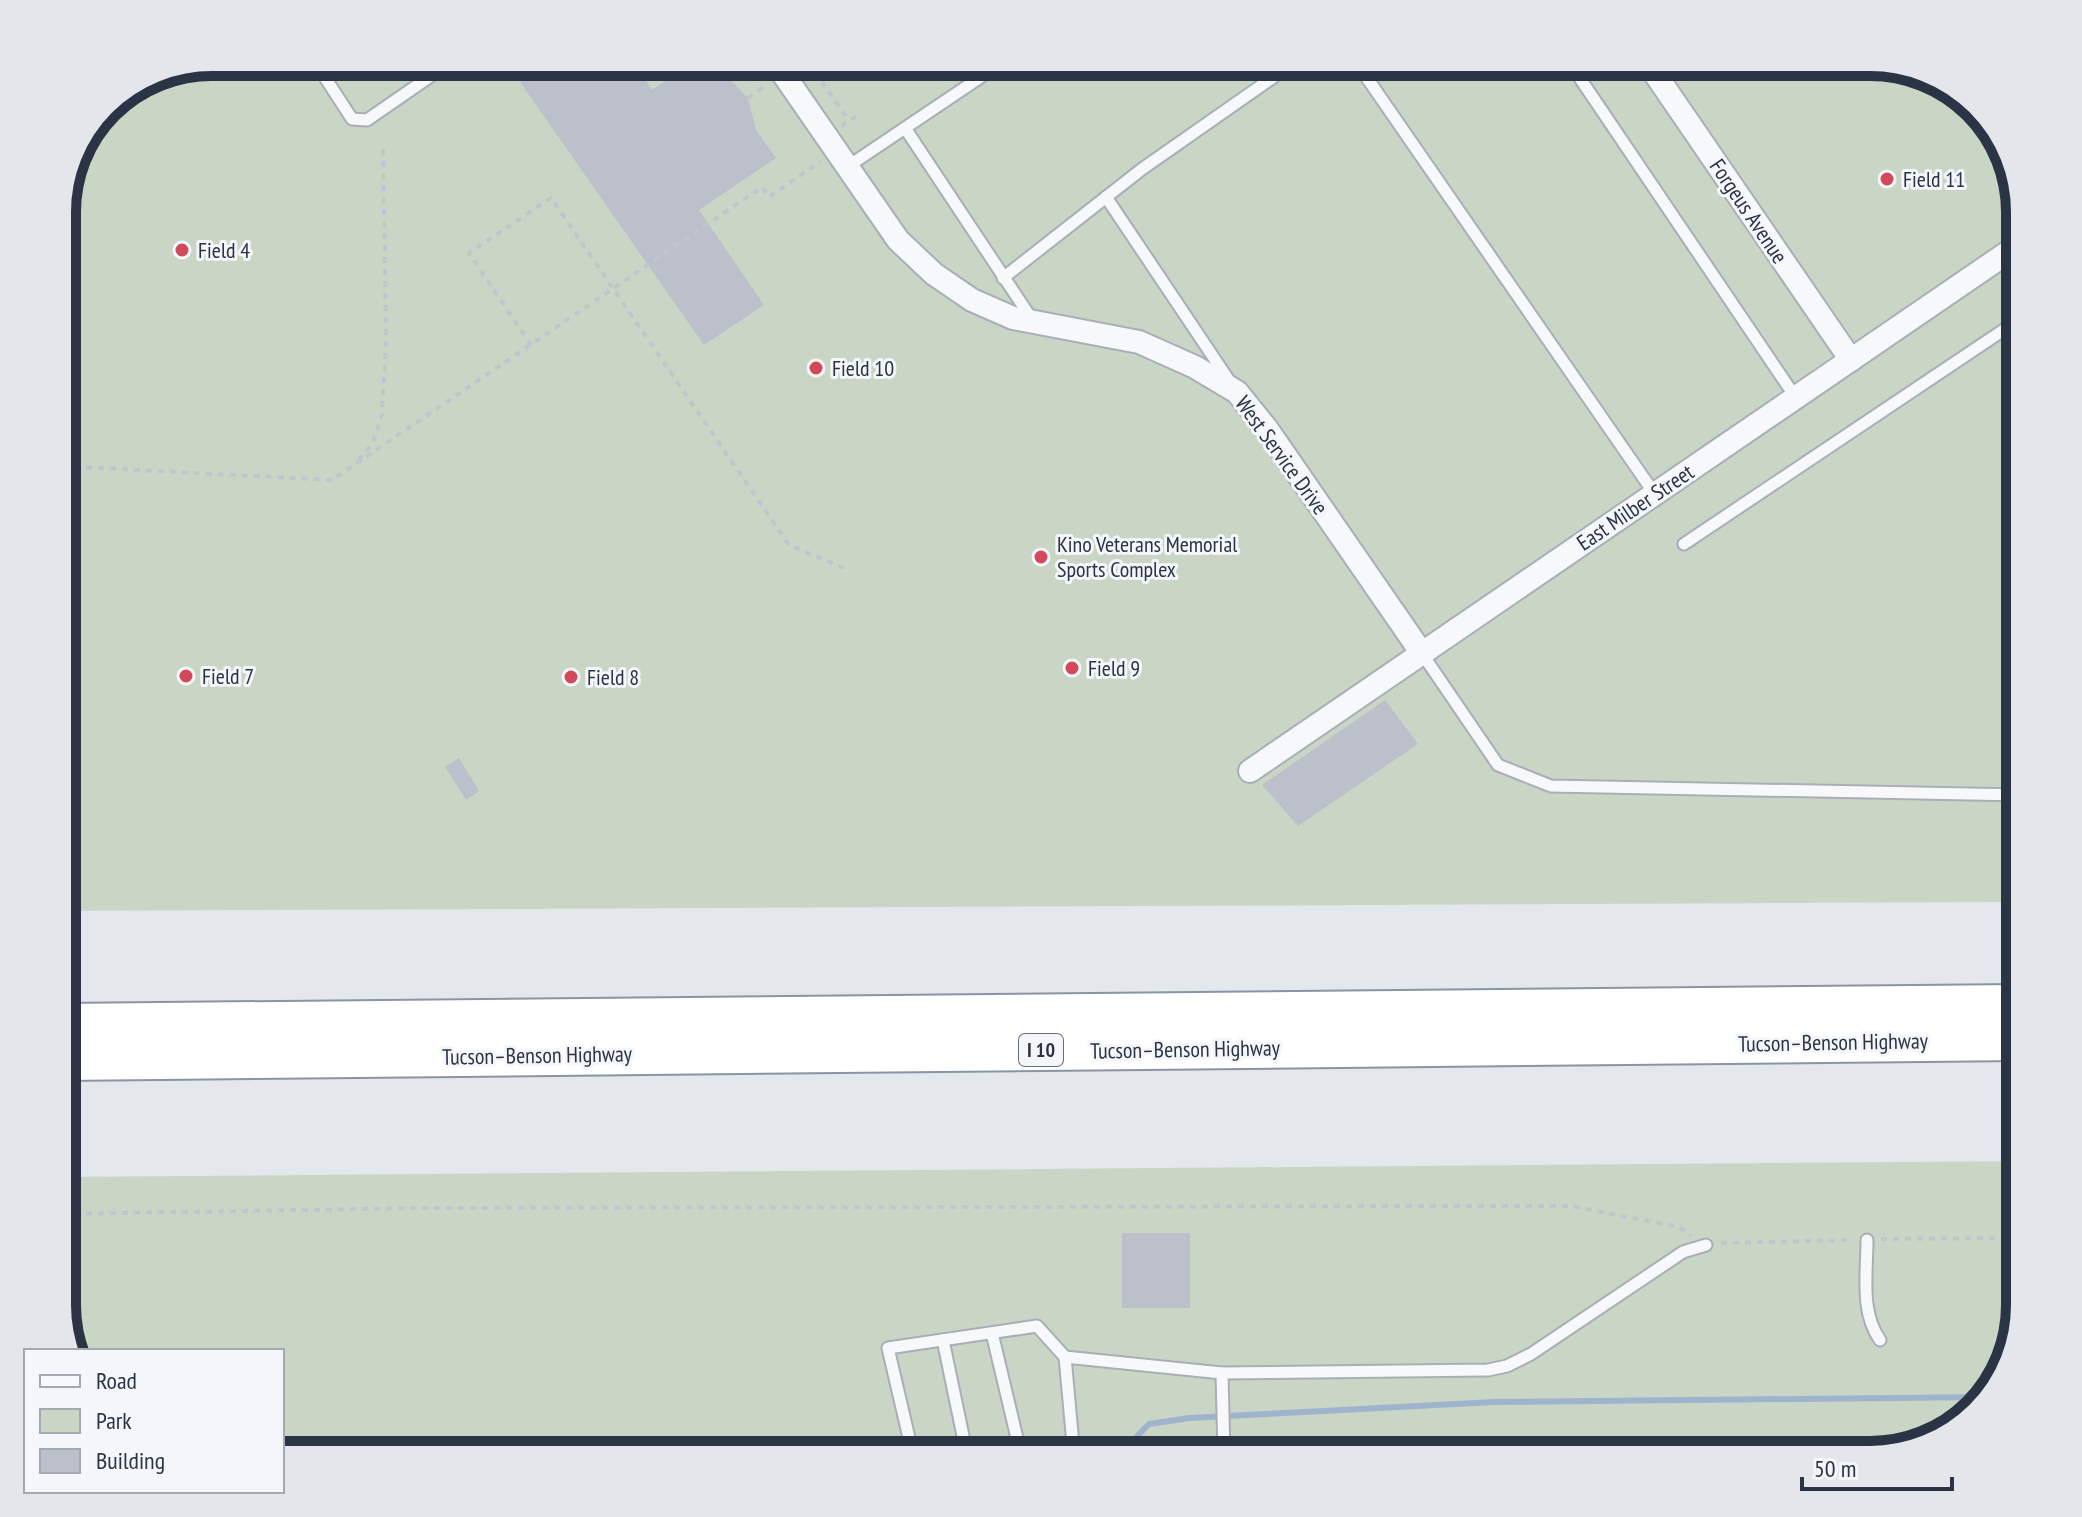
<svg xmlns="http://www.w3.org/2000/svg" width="2082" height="1517" font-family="'PT Sans Narrow',sans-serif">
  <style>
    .green { fill: #c9d6c5 }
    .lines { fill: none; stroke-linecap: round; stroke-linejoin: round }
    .stream { stroke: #9fb4cc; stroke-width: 6 }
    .building { fill: #bbc0ca }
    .lane-casing { stroke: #a9aeb7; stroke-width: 15 }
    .street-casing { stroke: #a9aeb7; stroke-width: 26 }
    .highway-casing { stroke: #8b94a3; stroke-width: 44 }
    .path { stroke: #c2c5cb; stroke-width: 4; stroke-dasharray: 6 6; stroke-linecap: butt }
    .lane { stroke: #f7f8fa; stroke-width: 11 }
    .street { stroke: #f7f8fa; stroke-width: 22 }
    .highway { stroke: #fff; stroke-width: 40 }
    .poi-dot { fill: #d1495b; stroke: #f4f6f9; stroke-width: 3 }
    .labels { text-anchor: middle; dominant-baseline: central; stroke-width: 6; stroke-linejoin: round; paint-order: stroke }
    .shield { fill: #f4f6f9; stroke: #676e7b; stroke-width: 2 }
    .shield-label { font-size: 20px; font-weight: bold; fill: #2b3445 }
    .poi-label { font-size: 22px; fill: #2b3445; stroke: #f4f6f9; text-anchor: start }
    .street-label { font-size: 22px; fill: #2b3445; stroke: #f4f6f9 }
    .rim { fill: none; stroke: #2b3445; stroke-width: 10 }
  </style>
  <rect width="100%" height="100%" fill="#e4e7ec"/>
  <g class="green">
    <path d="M213 62H1870L1961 93 2004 146 2020 212V902L62 911V202L77 146 113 100Z"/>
    <path d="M2020 1161V1305L1989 1396 1936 1439 1869 1455H282V1351H72L62 1314V1177Z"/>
  </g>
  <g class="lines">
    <path class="stream" d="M1119 1455 1149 1424 1189 1418 1494 1402 1988 1397"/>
  </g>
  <g class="building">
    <path d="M550 62H565L569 68 578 62H633L652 90 693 62H711L718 72 731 80 742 92 748 98 756 130 776 158 699 210 764 305 704 345 520 82Z"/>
    <path d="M1385 700 1418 744 1298 826 1262 785Z"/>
    <path d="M459 758 479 791 466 800 445 767Z"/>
    <rect x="1122" y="1233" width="68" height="75"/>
  </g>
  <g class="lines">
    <defs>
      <g id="lane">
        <path d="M315 62 352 119 367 120 451 62"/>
        <path d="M1356 62 1654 493"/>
        <path d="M1569 62 1796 398"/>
        <path d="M905 128 1033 321"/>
        <path d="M847 167 1003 62"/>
        <path d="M1106 197 1230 382"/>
        <path d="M1003 278 1142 169 1295 62"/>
        <path d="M1684 544 2020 319"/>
        <path d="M1421 652 1498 765 1551 786 2020 795"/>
        <path d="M1867 1240C1867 1273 1860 1312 1880 1340"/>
        <path d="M992 1333 1021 1455"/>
        <path d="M943 1340 967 1455"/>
        <path d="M1065 1357 1074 1455"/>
        <path d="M913 1455 888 1348 1037 1326 1065 1357 1222 1373"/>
        <path d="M1224 1455 1222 1373 1488 1370 1507 1366 1531 1354 1683 1252 1706 1245"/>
      </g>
      <g id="street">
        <path d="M775 62 898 240 934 274 972 300 1013 318 1139 342 1195 367 1237 392 1267 429 1421 652"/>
        <path d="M1647 62 1851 360"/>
        <path d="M1250 771 2020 244"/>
      </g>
      <g id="highway">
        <path d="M62 1024 2020 1005"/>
        <path d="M62 1060 2020 1040"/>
      </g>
    </defs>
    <use href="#lane" class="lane-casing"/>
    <use href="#street" class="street-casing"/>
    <use href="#highway" class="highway-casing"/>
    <g class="path">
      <path d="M808 62 849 121"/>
      <path d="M748 98 768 84"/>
      <path d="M841 126 857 116"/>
      <path d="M531 345 469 253 551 198 789 545 844 568"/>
      <path d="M358 460 373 443 382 414 386 340 383 143"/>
      <path d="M62 466 332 480 762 187 769 197 821 161"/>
      <path d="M62 1214 420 1208 1571 1206 1679 1227 1691 1236"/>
      <path d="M1881 1239 2020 1238"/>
      <path d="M1721 1243 1852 1240"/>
    </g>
    <use href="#lane" class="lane"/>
    <use href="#street" class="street"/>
    <use href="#highway" class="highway"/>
  </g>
  <g class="poi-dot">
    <circle cx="1887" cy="179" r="8"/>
    <circle cx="182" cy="250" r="8"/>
    <circle cx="816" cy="368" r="8"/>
    <circle cx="1041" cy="557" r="8"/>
    <circle cx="1072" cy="668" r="8"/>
    <circle cx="186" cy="676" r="8"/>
    <circle cx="571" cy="677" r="8"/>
  </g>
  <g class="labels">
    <rect class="shield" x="1019" y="1034" width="44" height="32" rx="6"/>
    <g class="shield-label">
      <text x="1041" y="1050">I 10</text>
    </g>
    <g class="poi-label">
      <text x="1903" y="179">Field 11</text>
      <text x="198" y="250">Field 4</text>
      <text x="832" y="368">Field 10</text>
      <text x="1057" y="544">Kino Veterans Memorial<tspan x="1057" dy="25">Sports Complex</tspan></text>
      <text x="1088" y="668">Field 9</text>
      <text x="202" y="676">Field 7</text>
      <text x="587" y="677">Field 8</text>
    </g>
    <g class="street-label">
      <text transform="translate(1749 211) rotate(56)">Forgeus Avenue</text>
      <text transform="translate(1282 455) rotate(54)">West Service Drive</text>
      <text transform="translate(1635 507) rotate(-34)">East Milber Street</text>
      <text transform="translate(1833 1042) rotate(-1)">Tucson–Benson Highway</text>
      <text transform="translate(1185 1049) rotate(-1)">Tucson–Benson Highway</text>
      <text transform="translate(537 1055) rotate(-1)">Tucson–Benson Highway</text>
    </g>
  </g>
  <path d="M0 0H2082V1517H0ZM212 76H1870A136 136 0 0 1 2006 212V1305A136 136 0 0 1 1870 1441H212A136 136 0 0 1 76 1305V212A136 136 0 0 1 212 76Z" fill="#e4e6eb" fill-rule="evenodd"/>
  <path class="rim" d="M212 76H1870A136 136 0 0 1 2006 212V1305A136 136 0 0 1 1870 1441H212A136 136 0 0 1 76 1305V212A136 136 0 0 1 212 76Z"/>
  <rect x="24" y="1349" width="260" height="144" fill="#f4f6f9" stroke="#a4a8b1" stroke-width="2"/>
  <rect x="40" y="1375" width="40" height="12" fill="#f7f8fa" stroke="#a4a8b1" stroke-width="2"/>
  <text x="96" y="1389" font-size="24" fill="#2b3445">Road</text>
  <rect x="40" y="1409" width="40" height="24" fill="#c9d6c5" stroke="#a4a8b1" stroke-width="2"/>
  <text x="96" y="1429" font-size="24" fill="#2b3445">Park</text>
  <rect x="40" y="1449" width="40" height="24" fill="#bbc0ca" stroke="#a4a8b1" stroke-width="2"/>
  <text x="96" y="1469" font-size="24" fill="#2b3445">Building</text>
  <path d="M1802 1477v12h150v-12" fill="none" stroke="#2b3445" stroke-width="4"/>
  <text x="1814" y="1477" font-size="24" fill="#2b3445" stroke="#f4f6f9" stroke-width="6" paint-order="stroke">50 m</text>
</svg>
